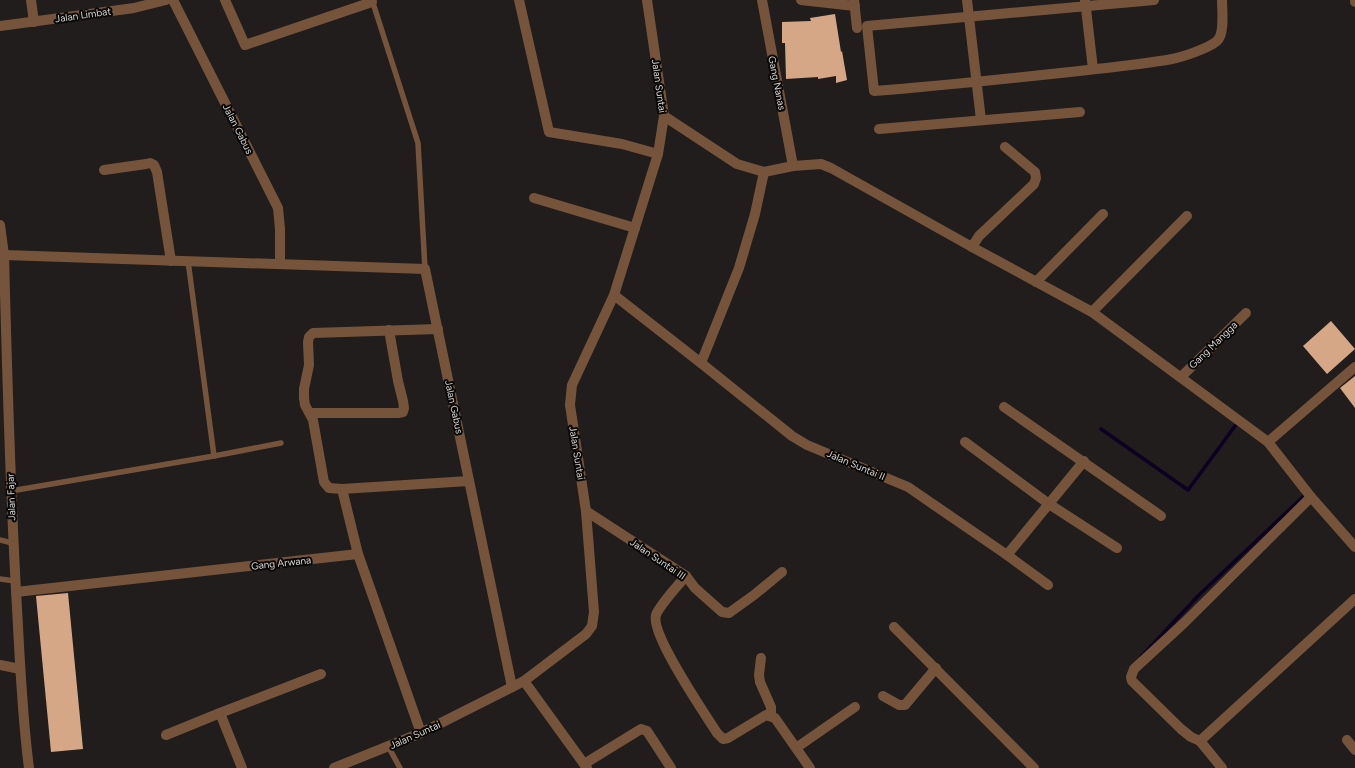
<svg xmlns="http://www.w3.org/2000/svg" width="1355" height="768" font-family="Figtree,sans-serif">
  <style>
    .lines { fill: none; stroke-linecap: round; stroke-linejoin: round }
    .stream { stroke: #0d0123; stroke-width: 3.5 }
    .building { fill: #d6a786 }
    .service { stroke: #76543b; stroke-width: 5.5 }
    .minor { stroke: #76543b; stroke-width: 10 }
    .labels { text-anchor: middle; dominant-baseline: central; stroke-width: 4; stroke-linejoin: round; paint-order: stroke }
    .street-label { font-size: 10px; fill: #d7d5d4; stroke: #090807 }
  </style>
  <rect width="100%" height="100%" fill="#201d1c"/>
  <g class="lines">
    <g class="stream">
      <path d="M1101 429 1188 490 1238 422"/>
      <path d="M1141 657 1199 595 1305 495 1303 492"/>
    </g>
  </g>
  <g class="building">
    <path d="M835 14 841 52 842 51 847 80 836 83V76L818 79V77L786 79 785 43H782V22L811 21 810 18Z"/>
    <path d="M1331 321 1355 349 1327 374 1303 346Z"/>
    <path d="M1355 376V408L1340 388Z"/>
    <path d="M68 593 83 749 51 752 36 596Z"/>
  </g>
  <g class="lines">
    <g class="service">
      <path d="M372 0 418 143 425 269"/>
      <path d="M214 456 281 443"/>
      <path d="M11 491 214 456 188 261"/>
      <path d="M0 540 12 543"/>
      <path d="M0 579 15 581"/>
      <path d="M388 746 400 768"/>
    </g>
    <g class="minor">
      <path d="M31 0 34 22"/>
      <path d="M173 0 278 208 280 229V264"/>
      <path d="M225 0 245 45 372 2"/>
      <path d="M519 0 549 132 622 144 658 154"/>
      <path d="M762 0 793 166"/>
      <path d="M801 0 855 6"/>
      <path d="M854 0 857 28"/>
      <path d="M967 0 981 120"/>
      <path d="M1085 0 1093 69"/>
      <path d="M1154 0 867 26 874 91C940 86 1005 79 1070 72 1104 68 1139 65 1172 59 1183 57 1209 48 1217 41 1225 34 1222 10 1222 0"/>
      <path d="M1355 0V2"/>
      <path d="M0 26 134 8 166 0"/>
      <path d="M664 116 737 164 764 172 793 166 821 164 831 168 972 247 1092 312 1268 442 1311 497 1355 547"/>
      <path d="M879 129 1080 112"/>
      <path d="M104 170 146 164 150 163 154 165 157 172 171 261"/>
      <path d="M534 198 635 228"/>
      <path d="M0 225 4 255C7 373 10 491 17 608 20 662 22 715 29 768"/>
      <path d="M972 247 979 236 1034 184 1036 178 1035 172 1005 147"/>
      <path d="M4 255 425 269 512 687"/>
      <path d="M1036 282 1103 214"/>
      <path d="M614 295 701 363 792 436 807 445 908 487 1007 555 1084 461"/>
      <path d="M1092 312 1187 216"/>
      <path d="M438 329 313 333 309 337 308 342 309 365 304 389V398L305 405 313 420 324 482 329 488 342 489 469 481"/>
      <path d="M701 363 739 268 755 214 764 172"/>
      <path d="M1181 377 1246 313"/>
      <path d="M1004 407 1161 516"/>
      <path d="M310 413H398L403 412 404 408 403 401 398 381 389 330"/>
      <path d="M965 442 1049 504 1117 548"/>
      <path d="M1268 442 1355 367"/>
      <path d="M342 489 358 554"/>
      <path d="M1311 497 1184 623 1134 669 1131 677 1132 681 1181 729 1191 737 1200 741 1355 599"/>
      <path d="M586 511 686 576 695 588 722 612 729 613 754 595 782 572"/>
      <path d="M1007 555 1048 585"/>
      <path d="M686 576C679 584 659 606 656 615 650 634 705 714 717 733L723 739 728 738 766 715 775 718 810 768"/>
      <path d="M16 592 358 554 421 733"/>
      <path d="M894 627 1034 768"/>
      <path d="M761 658 759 675 760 682 771 707V716"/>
      <path d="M0 665 20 669"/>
      <path d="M524 681 587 768"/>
      <path d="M883 696 899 705H905L936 668"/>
      <path d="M166 735 220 713"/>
      <path d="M1347 740 1355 750"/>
      <path d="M1200 741 1222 768"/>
      <path d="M796 748 855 707"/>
      <path d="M584 764 641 729 647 731 671 768"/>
      <path d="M242 768 220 713 321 674"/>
      <path d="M334 768 421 733 524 681 586 634 592 626 594 612 586 511 570 405 572 385 614 295 658 154 664 116 647 0"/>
    </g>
  </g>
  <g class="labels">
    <g class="street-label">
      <text transform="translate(83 15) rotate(-8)">Jalan Limbat</text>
      <text transform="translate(777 83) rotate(79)">Gang Nanas</text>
      <text transform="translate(659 86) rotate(82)">Jalan Suntai</text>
      <text transform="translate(238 129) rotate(63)">Jalan Gabus</text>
      <text transform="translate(1213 345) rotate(-44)">Gang Mangga</text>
      <text transform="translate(454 407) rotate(78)">Jalan Gabus</text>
      <text transform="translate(577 453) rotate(81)">Jalan Suntai</text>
      <text transform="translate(856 465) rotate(23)">Jalan Suntai II</text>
      <text transform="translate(11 497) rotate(-92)">Jalan Fajar</text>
      <text transform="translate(658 559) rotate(34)">Jalan Suntai III</text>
      <text transform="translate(281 563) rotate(-6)">Gang Arwana</text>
      <text transform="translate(415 735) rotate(-24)">Jalan Suntai</text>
    </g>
  </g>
</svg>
